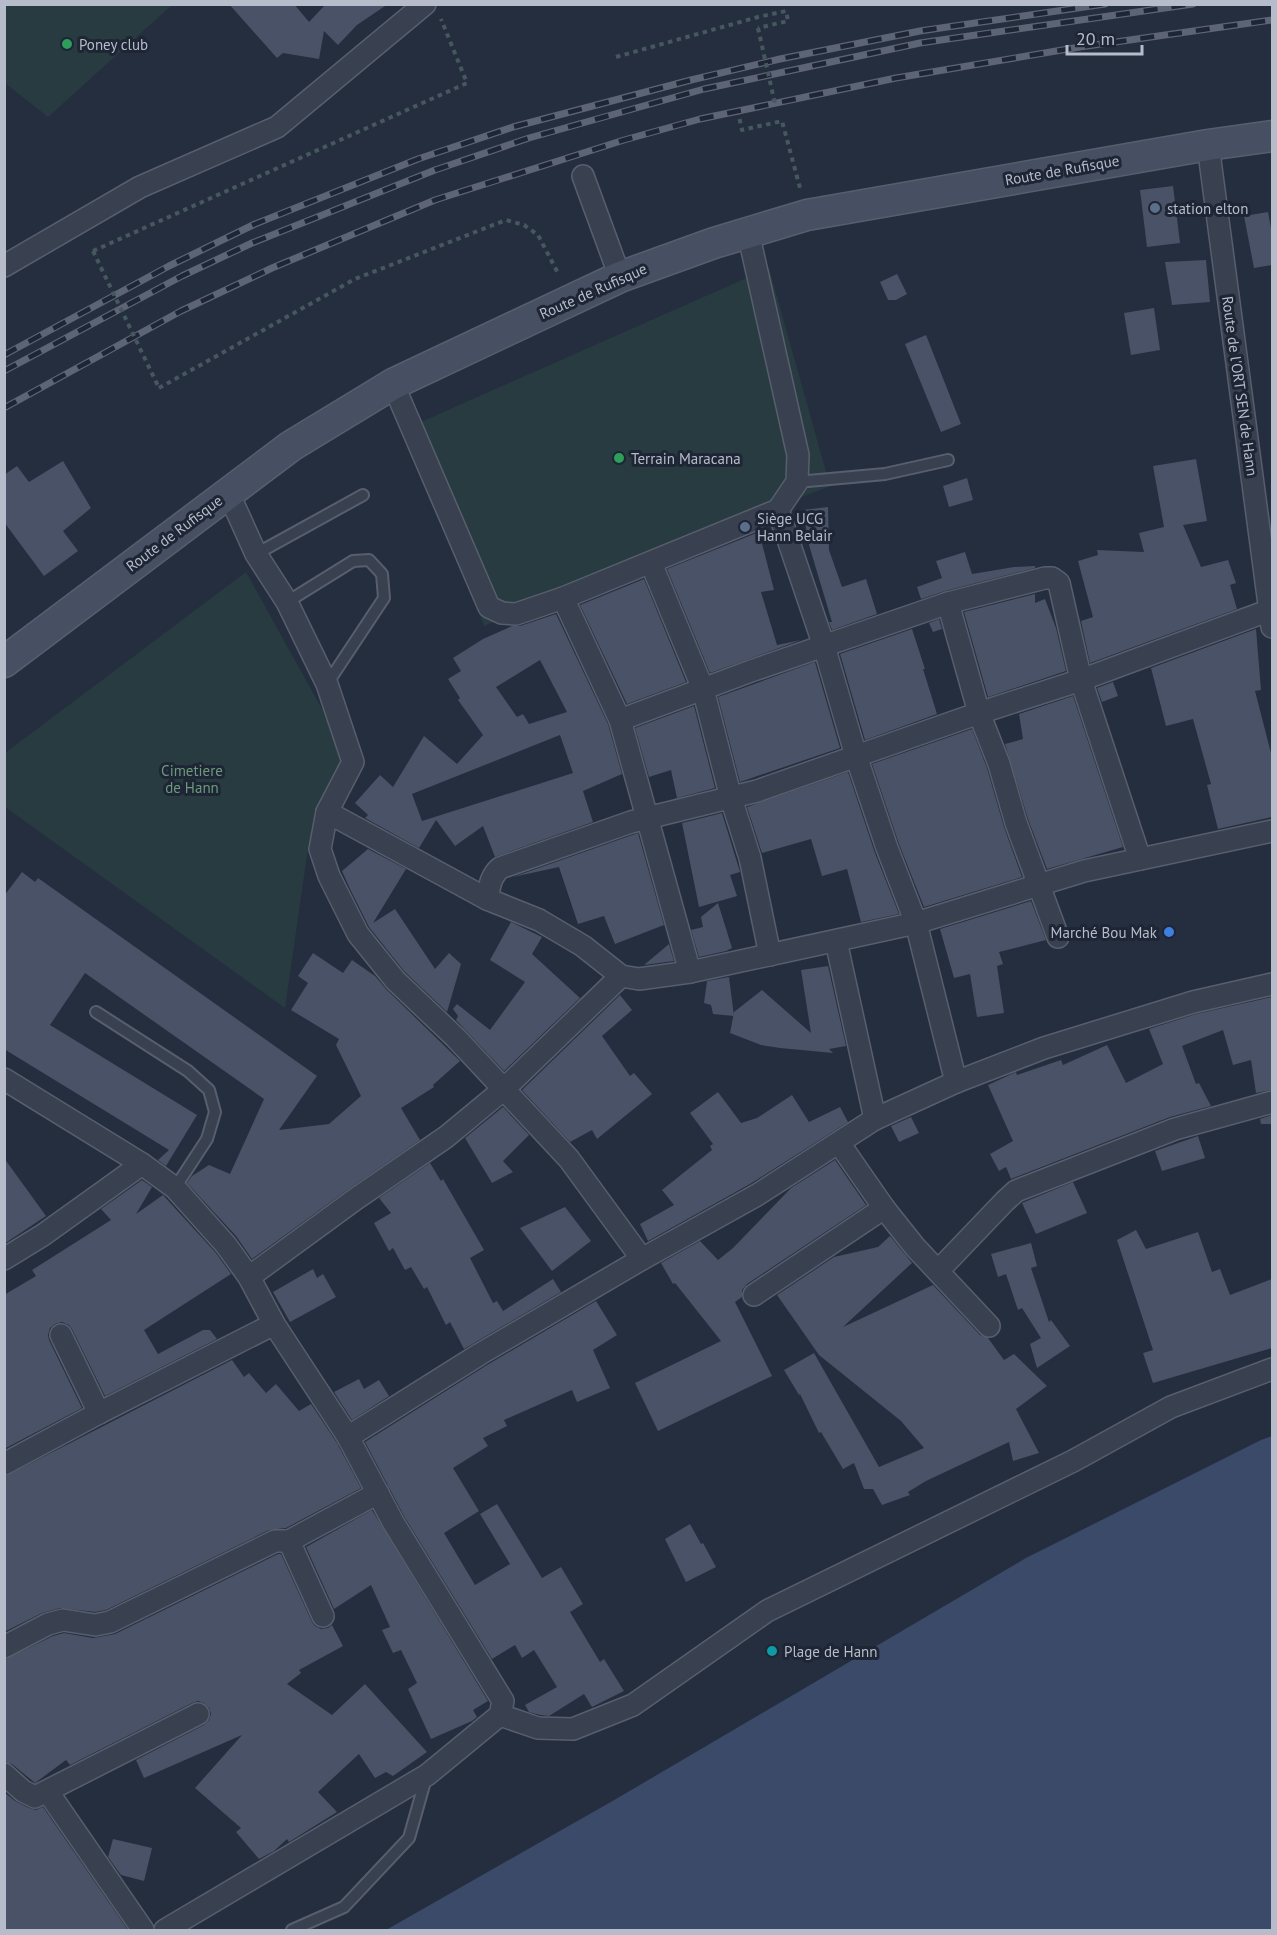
<svg xmlns="http://www.w3.org/2000/svg" width="1277" height="1935" font-family="'PT Sans',sans-serif">
  <style>
    .green { fill: #273b40 }
    .water { fill: #3b4a68 }
    .building { fill: #495266; fill-rule: evenodd }
    .lines { fill: none; stroke-linecap: round; stroke-linejoin: round }
    .service-casing { stroke: #575e6d; stroke-width: 14 }
    .minor-casing { stroke: #575e6d; stroke-width: 24 }
    .secondary-casing { stroke: #575e6d; stroke-width: 33 }
    .path { stroke: #45585d; stroke-width: 4; stroke-dasharray: 4.5 4.5; stroke-linecap: butt }
    .service { stroke: #39404f; stroke-width: 10 }
    .minor { stroke: #39404f; stroke-width: 21 }
    .secondary { stroke: #474f62; stroke-width: 30 }
    .rail-casing { stroke: #5c6476; stroke-width: 7 }
    .rail { stroke: #1e2534; stroke-width: 4.5; stroke-dasharray: 14; stroke-linecap: butt }
    .path-bridge { stroke: #45585d; stroke-width: 4; stroke-dasharray: 4.5 4.5; stroke-linecap: butt }
    .leisure-dot { fill: #2e9e5b; stroke: #1e2534; stroke-width: 2 }
    .service-dot { fill: #5c6f8a; stroke: #1e2534; stroke-width: 2 }
    .shop-dot { fill: #3f7fe0; stroke: #1e2534; stroke-width: 2 }
    .culture-dot { fill: #0f9aa8; stroke: #1e2534; stroke-width: 2 }
    .labels { text-anchor: middle; dominant-baseline: central; stroke-width: 6; stroke-linejoin: round; paint-order: stroke }
    .poi-label { font-size: 15px; fill: #b6bcca; stroke: #1e2534; text-anchor: start }
    .street-label { font-size: 15px; fill: #b6bcca; stroke: #1e2534 }
    .park-label { font-size: 15px; fill: #6d9a7c; stroke: #1e2534 }
  </style>
  <rect width="100%" height="100%" fill="#252e3f"/>
  <g class="green">
    <path d="M4 5 5 4 172 5 48 117 5 83Z"/>
    <path d="M769 268 830 486 657 553 484 626 405 429Z"/>
    <path d="M246 572 348 756 309 842 285 1008 5 807V753Z"/>
  </g>
  <path class="water" d="M1272 1436V1930H386L616 1799 1026 1558 1261 1440Z"/>
  <g class="building">
    <path d="M229 4H294L309 22 326 4H388L357 25 338 45 324 31 319 59 283 53 277 58Z"/>
    <path d="M1173 186 1180 243 1147 247 1140 190Z"/>
    <path d="M1268 212 1272 234V265L1254 268 1244 216Z"/>
    <path d="M1206 260 1210 302 1172 305 1165 262Z"/>
    <path d="M897 274 907 294 896 300H888L880 282Z"/>
    <path d="M1154 308 1160 350 1131 355 1124 313Z"/>
    <path d="M926 335 961 424 941 432 905 344Z"/>
    <path d="M1196 459 1207 521 1183 525 1201 567 1228 560 1236 583 1230 585 1237 609 1090 663 1081 621 1093 617 1078 561 1098 555 1097 550 1144 552 1139 533 1164 527 1153 466Z"/>
    <path d="M63 461 91 508 63 531 78 551 44 576 4 522V475L17 466 29 482Z"/>
    <path d="M967 478 973 500 949 507 943 486Z"/>
    <path d="M828 507 829 550 842 587 866 579 877 614 832 630 829 622H832L809 545 803 510Z"/>
    <path d="M759 532 774 590 761 592 777 645 801 640 710 673 667 569Z"/>
    <path d="M965 552 972 574 1014 567 1035 566V568L945 591 921 599 917 587 942 578 936 561Z"/>
    <path d="M644 579 686 682 627 704 580 605Z"/>
    <path d="M1035 594V603L1045 599 1056 628 1066 671 988 697 964 612Z"/>
    <path d="M556 614 608 724 622 774 583 791 593 822 495 857 483 826 455 846 436 820 419 848 365 818 368 815 355 803 380 775 393 787 424 736 457 764 483 735 458 700 460 698 448 679 461 671 453 658 483 639 512 626H520ZM540 660 567 712 529 724 523 714 517 717 496 687ZM560 735 573 773 422 821 412 794Z"/>
    <path d="M939 619 942 629 933 632 929 623Z"/>
    <path d="M912 629 925 669H923L937 714 865 740 840 654Z"/>
    <path d="M1256 629 1261 690 1255 691 1272 757V817L1218 829 1207 785 1211 784 1193 719 1166 726 1151 668Z"/>
    <path d="M815 662 840 748 740 782 718 697Z"/>
    <path d="M1113 682 1118 696 1102 702 1097 688Z"/>
    <path d="M1073 696 1123 847 1047 869 1028 819 1005 744 1023 739 1019 714Z"/>
    <path d="M694 706 715 788 677 798 671 770 649 777 635 728Z"/>
    <path d="M972 729 987 768 1004 827 1022 877 924 907 899 844 872 764Z"/>
    <path d="M848 772 875 853 899 914 861 922 847 869 822 876 811 839 762 853 747 807Z"/>
    <path d="M722 813 740 872 730 875 737 896 699 907 682 823Z"/>
    <path d="M638 833 664 925 615 944 604 916 578 924 559 867 513 877Z"/>
    <path d="M368 849 406 869 373 923 395 909 435 969 449 953 461 964 447 1012 404 971 369 927 350 889 342 871Z"/>
    <path d="M22 872 35 882 38 878 317 1076 279 1130 329 1124 361 1096 336 1045 339 1039 291 1010 308 983 298 976 313 953 343 973 352 960 375 976 386 989 460 1061 433 1085 434 1087 401 1108 420 1140 350 1188 252 1259 236 1236 187 1183 192 1176 209 1165 230 1174 264 1099 85 973 50 1025 197 1115 166 1166 158 1160 169 1150 4 1049V896Z"/>
    <path d="M1031 901 1046 940 999 952 1003 964 997 966 1004 1013 977 1017 970 974 954 978 940 929Z"/>
    <path d="M718 903 732 948 726 951 699 957 691 930 703 927 701 917Z"/>
    <path d="M511 922 542 937 532 954 580 998 504 1071 456 1020 458 1016 453 1009 457 1004 490 1030 525 982 490 960Z"/>
    <path d="M669 944 674 961 644 965Z"/>
    <path d="M828 966 846 1046 829 1049 833 1053 780 1048 761 1045 730 1033 734 1012 762 990 811 1033 801 970Z"/>
    <path d="M729 977 734 1016 713 1014 711 1005 704 1003 707 981Z"/>
    <path d="M620 995 632 1010 602 1036 630 1076 634 1073 652 1094 597 1139 592 1130 570 1142 522 1090Z"/>
    <path d="M1272 997V1090L1256 1093 1251 1060 1233 1065 1223 1030 1182 1046 1196 1084 1199 1083 1211 1106 1170 1117 1011 1179 1006 1167 999 1171 990 1154 1013 1141 988 1085 1016 1072 1017 1075 1061 1060 1063 1065 1107 1045 1126 1083 1163 1064 1149 1029 1196 1014Z"/>
    <path d="M718 1092 741 1123 757 1118 792 1095 809 1122 840 1107 848 1122 750 1184 648 1241 640 1224 674 1205 662 1190 712 1150 710 1146 713 1144 690 1113Z"/>
    <path d="M503 1107 529 1135 503 1161 513 1172 492 1183 465 1138Z"/>
    <path d="M1272 1115V1124H1261L1260 1119Z"/>
    <path d="M911 1117 919 1133 899 1142 891 1126Z"/>
    <path d="M1198 1136 1205 1158 1162 1171 1155 1151Z"/>
    <path d="M4 1158 46 1216 4 1244Z"/>
    <path d="M835 1160 866 1205 747 1284 742 1290V1297L735 1302 772 1376 658 1431 635 1383 721 1341 675 1283 673 1284 661 1263 700 1241 718 1260 733 1248 791 1188Z"/>
    <path d="M430 1163 441 1181 443 1179 484 1250 470 1258 493 1303 497 1301 503 1311 553 1279 561 1292 464 1349 450 1322 446 1325 427 1287 424 1289 411 1267 405 1270 393 1248 389 1251 374 1223 391 1213 379 1198Z"/>
    <path d="M142 1180 152 1187 136 1214 163 1195 216 1253 231 1274 144 1330 158 1354 203 1330H210L217 1339 105 1396 72 1329 69 1325 62 1322 55 1324 50 1328 48 1335 49 1340 82 1408 4 1449V1295L36 1276 32 1270 111 1220 101 1209Z"/>
    <path d="M1073 1182 1087 1213 1036 1234 1022 1203Z"/>
    <path d="M565 1207 591 1241 552 1271 520 1228Z"/>
    <path d="M1136 1230 1146 1249 1198 1232 1212 1272 1220 1269 1230 1295 1272 1279V1348L1153 1383 1143 1353 1153 1350 1117 1240Z"/>
    <path d="M890 1236 912 1263 843 1327 933 1285 980 1335 988 1338 1004 1360 1014 1354 1047 1386 1016 1409 1039 1453 1013 1461 1009 1442 926 1481 908 1492 910 1495 882 1505 873 1489H864L854 1463 843 1469 821 1432 819 1433 800 1394 799 1395 784 1370 814 1353 879 1467 924 1448 901 1421 819 1355 777 1295 834 1257 878 1247Z"/>
    <path d="M1031 1243 1037 1266 1031 1268 1049 1322 1051 1320 1070 1346 1037 1368 1030 1344 1041 1338 1022 1308 1018 1310 1006 1274 998 1277 991 1254Z"/>
    <path d="M313 1269 317 1278 323 1274 336 1297 290 1322 273 1292Z"/>
    <path d="M596 1301 617 1335 593 1350 610 1388 577 1402 572 1390 504 1420 507 1426 483 1438 488 1446 453 1468 479 1511 444 1533 475 1585 510 1564 480 1514 497 1504 542 1578 561 1567 583 1604 570 1612 600 1662 604 1659 624 1691 592 1707 584 1694 549 1716 540 1715 529 1712 525 1705 557 1687 534 1650 522 1658 515 1645 492 1659 404 1516 365 1442 487 1365Z"/>
    <path d="M232 1360 244 1377 249 1373 266 1393 276 1384 299 1411 311 1404 337 1443 361 1488 286 1528 269 1530 106 1610 95 1612 60 1608 42 1613 4 1632V1477Z"/>
    <path d="M359 1379 364 1389 379 1380 389 1396 352 1420 334 1392Z"/>
    <path d="M372 1510 488 1701 473 1710 477 1717 472 1721 431 1739 408 1689 417 1683 401 1650 393 1653 382 1630 390 1627 371 1585 334 1609 306 1547Z"/>
    <path d="M690 1524 701 1544 703 1543 716 1567 686 1582 665 1539Z"/>
    <path d="M278 1554H281L312 1622 315 1626 321 1629 328 1628 332 1625 343 1646 299 1670 301 1673 287 1684 332 1715 365 1684 427 1752 393 1776 386 1772 375 1778 359 1754 318 1792 337 1812 289 1842 287 1839 274 1851 259 1859 236 1832 241 1828 195 1788 242 1735 144 1778 136 1760 204 1725 209 1720 211 1714 209 1708 204 1703 198 1701 192 1703 70 1765 66 1760 35 1783 12 1764 4 1762V1660L53 1636 64 1633 93 1638 115 1634Z"/>
    <path d="M4 1792 15 1801 29 1808 36 1810 43 1807 128 1930H4Z"/>
    <path d="M113 1839 152 1848 144 1881 121 1875 108 1857Z"/>
  </g>
  <g class="lines">
    <defs>
      <g id="service">
        <path d="M797 482 885 474 948 460"/>
        <path d="M256 554 363 495"/>
        <path d="M287 602 353 561 369 560 382 574 384 598 327 684"/>
        <path d="M96 1012 188 1071 209 1090 215 1112 207 1139 175 1188"/>
        <path d="M292 1930 344 1907 409 1838 426 1778"/>
      </g>
      <g id="minor">
        <path d="M1208 145 1272 627"/>
        <path d="M583 176 620 277"/>
        <path d="M4 266 140 187 277 127 425 4"/>
        <path d="M393 384 489 607 502 613 516 614 563 598 778 510 797 482 798 455 748 232"/>
        <path d="M228 492 256 554 287 602 327 684 353 762 327 812 320 849 329 876 358 934 395 980 456 1038 569 1159 642 1259"/>
        <path d="M778 510 824 646 856 756 887 848 916 923 956 1082"/>
        <path d="M651 563 703 689 731 798 750 858 770 955"/>
        <path d="M563 598 620 720 690 972"/>
        <path d="M948 603 979 713 999 764 1016 823 1058 937"/>
        <path d="M620 720 751 671 948 603 1045 578H1052L1059 583 1081 680 1140 859"/>
        <path d="M327 812 487 899 539 920 583 946 621 976 639 979 690 972 916 923 1084 871 1272 831"/>
        <path d="M487 899C490 886 490 877 500 868L631 822 757 791 979 713 1081 680 1270 610"/>
        <path d="M836 941 875 1119"/>
        <path d="M4 1079 142 1164 175 1188 226 1245 249 1277 274 1324 348 1437 393 1522 503 1701 500 1715 427 1775 165 1930"/>
        <path d="M839 1143 884 1208 915 1247 989 1326"/>
        <path d="M4 1259 43 1235 142 1164"/>
        <path d="M938 1271 1005 1201 1016 1191 1175 1129 1272 1102"/>
        <path d="M249 1277 357 1198 446 1137 504 1089 621 976"/>
        <path d="M754 1295 884 1208"/>
        <path d="M61 1335 99 1413"/>
        <path d="M348 1437 480 1354 642 1259 757 1195 875 1119 956 1082 1044 1048 1193 1002 1272 984"/>
        <path d="M4 1464 99 1413 274 1324"/>
        <path d="M289 1541 378 1493"/>
        <path d="M4 1647 48 1624 63 1620 95 1625 110 1622 275 1541H289L323 1616"/>
        <path d="M500 1715 538 1728 573 1729 633 1705 767 1611 1073 1461 1171 1407 1272 1369"/>
        <path d="M4 1774 23 1791 35 1797 198 1714"/>
        <path d="M48 1792 143 1930"/>
      </g>
      <path id="secondary" d="M4 662 291 446 393 384 620 277 714 243 807 215 1208 145 1272 136"/>
    </defs>
    <use href="#service" class="service-casing"/>
    <use href="#minor" class="minor-casing"/>
    <use href="#secondary" class="secondary-casing"/>
    <g class="path">
      <path d="M616 57 758 17 786 11 788 21 758 28"/>
      <path d="M775 104 738 112 742 130 782 121 800 188"/>
      <path d="M93 251 467 83 441 19"/>
      <path d="M159 388 355 279 506 220 524 225 538 235 559 275"/>
    </g>
    <use href="#service" class="service"/>
    <use href="#minor" class="minor"/>
    <use href="#secondary" class="secondary"/>
    <defs>
      <g id="rail">
        <path d="M4 355 169 266 255 224 418 159 513 127 691 80 780 59 920 31 1105 4"/>
        <path d="M4 371 182 276 252 243 435 170 529 138 704 89 920 43 1193 4"/>
        <path d="M4 408 181 311 272 268 435 200 624 140 700 119 896 78 1080 47 1272 20"/>
      </g>
    </defs>
    <use href="#rail" class="rail-casing"/>
    <use href="#rail" class="rail"/>
    <g class="path-bridge">
      <path d="M758 28 775 104"/>
      <path d="M93 251 159 388"/>
    </g>
  </g>
  <g class="leisure-dot">
    <circle cx="67" cy="44" r="6"/>
    <circle cx="619" cy="458" r="6"/>
  </g>
  <g class="service-dot">
    <circle cx="1155" cy="208" r="6"/>
    <circle cx="745" cy="527" r="6"/>
  </g>
  <circle class="shop-dot" cx="1169" cy="932" r="6"/>
  <circle class="culture-dot" cx="772" cy="1651" r="6"/>
  <g class="labels">
    <g class="poi-label">
      <text x="79" y="44">Poney club</text>
      <text x="1167" y="208">station elton</text>
      <text x="631" y="458">Terrain Maracana</text>
      <text x="757" y="518">Siège UCG<tspan x="757" dy="17">Hann Belair</tspan></text>
      <text x="1157" y="932" text-anchor="end">Marché Bou Mak</text>
      <text x="784" y="1651">Plage de Hann</text>
    </g>
    <g class="street-label">
      <text transform="translate(1062 170) rotate(-10)">Route de Rufisque</text>
      <text transform="translate(593 291) rotate(-24)">Route de Rufisque</text>
      <text transform="translate(1240 386) rotate(82)">Route de l'ORT SEN de Hann</text>
      <text transform="translate(174 533) rotate(-37)">Route de Rufisque</text>
    </g>
    <g class="park-label">
      <text x="192" y="770">Cimetiere<tspan x="192" dy="17">de Hann</tspan></text>
    </g>
  </g>
  <rect width="1277" height="1935" fill="none" stroke="#b6bcca" stroke-width="12"/>
  <path d="M1067 45v9h75v-9" fill="none" stroke="#b6bcca" stroke-width="3"/>
  <text x="1076" y="45" font-size="18" fill="#b6bcca" stroke="#1e2534" stroke-width="4.5" paint-order="stroke">20 m</text>
</svg>
